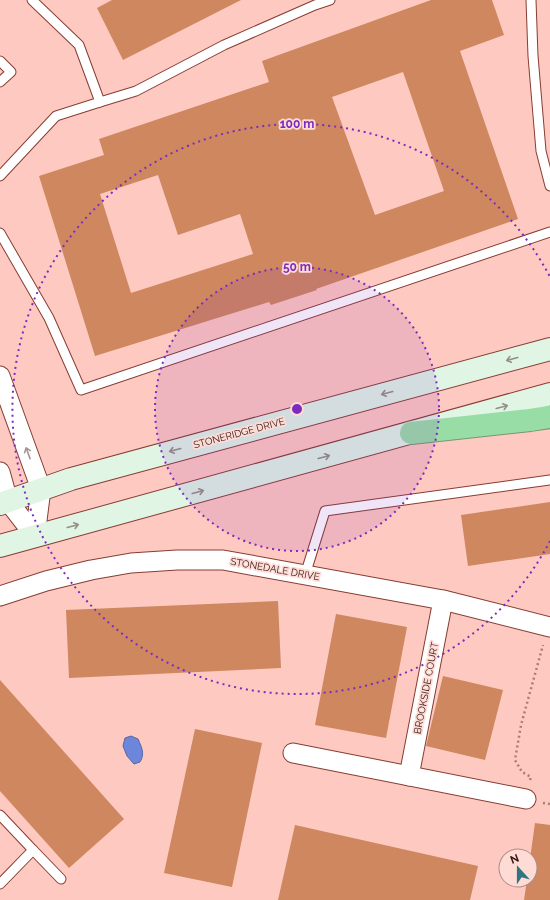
<svg xmlns="http://www.w3.org/2000/svg" width="550" height="900" font-family="Raleway,sans-serif">
  <style>
    .water { fill: #6c86dc; stroke: #5c659f }
    .building { fill: #ce875f; fill-rule: evenodd }
    .lines { fill: none; stroke-linecap: round; stroke-linejoin: round }
    .lane-casing { stroke: #873d33; stroke-width: 11 }
    .street-casing { stroke: #873d33; stroke-width: 21 }
    .secondary-casing { stroke: #873d33; stroke-width: 24 }
    .highway-casing { stroke: #769872; stroke-width: 24 }
    .path { stroke: #a97e76; stroke-width: 2.5; stroke-dasharray: 2 3; stroke-linecap: butt }
    .lane { stroke: #fff; stroke-width: 9 }
    .street { stroke: #fff; stroke-width: 19 }
    .secondary { stroke: #e0f5e4; stroke-width: 22 }
    .highway { stroke: #99dda6; stroke-width: 22 }
    .oneway { stroke: #949186 }
    .oneway2 { stroke: #a59794 }
    .ring { fill: none; stroke: #7b2cbf; stroke-width: 2; stroke-dasharray: 2 4 }
    .labels { text-anchor: middle; dominant-baseline: central; stroke-width: 3.5; stroke-linejoin: round; paint-order: stroke }
    .street-label { font-size: 10px; fill: #361712; stroke: #ffdbd5 }
    .centre { fill: #7b2cbf; stroke: #ffdbd5; stroke-width: 2 }
    .ring-label { font-size: 12px; text-anchor: middle; font-weight: bold; fill: #7b2cbf; stroke: #ffdbd5; stroke-width: 3.5; stroke-linejoin: round; paint-order: stroke }
  </style>
  <rect width="100%" height="100%" fill="#fec9c0"/>
  <path class="water" d="M131 736 138 739C142 748 145 754 140 762L134 764 127 756 123 746 125 738Z"/>
  <g class="building">
    <path d="M112 0H241L123 60 97 8Z"/>
    <path d="M431 0H492L504 35 460 51 518 219 316 289 317 290 271 305 269 302 95 356 39 176 104 155 99 139 269 82 262 61ZM403 72 444 191 375 215 332 97ZM158 175 178 235 240 214 253 254 131 293 100 194Z"/>
    <path d="M550 502V554L468 566 461 515Z"/>
    <path d="M278 601 281 668 69 678 66 610Z"/>
    <path d="M336 614 407 627 386 738 315 725Z"/>
    <path d="M443 676 503 690 485 760 426 746Z"/>
    <path d="M0 680 124 819 69 868 0 791Z"/>
    <path d="M195 729 262 743 232 887 164 873Z"/>
    <path d="M535 823 550 825V900H524L527 880H530V859Z"/>
    <path d="M295 825 478 866 470 900H278Z"/>
  </g>
  <g class="lines">
    <defs>
      <g id="lane">
        <path d="M531 0 533 56 541 151 550 186"/>
        <path d="M0 61 11 72 0 82"/>
        <path d="M100 102 136 91 224 45 315 5 330 0"/>
        <path d="M0 176 56 116 100 102 79 45 32 0"/>
        <path d="M0 233 49 318 81 390 550 232"/>
        <path d="M305 575 325 511 550 480"/>
        <path d="M0 815 33 850 0 884"/>
        <path d="M33 850 61 879"/>
      </g>
      <g id="street">
        <path d="M0 376 41 489 35 536"/>
        <path d="M0 472 8 501 35 536"/>
        <path d="M0 596 46 581 91 570 131 563 177 560H223L443 600 550 627"/>
        <path d="M293 753 526 799"/>
        <path d="M409 776 443 600"/>
      </g>
      <g id="secondary">
        <path d="M0 504 71 479 550 349"/>
        <path d="M0 546 550 394"/>
      </g>
      <path id="highway" d="M411 433 530 420 550 417"/>
    </defs>
    <use href="#lane" class="lane-casing"/>
    <use href="#street" class="street-casing"/>
    <use href="#secondary" class="secondary-casing"/>
    <use href="#highway" class="highway-casing"/>
    <g class="path">
      <path d="M530 780 531 777 522 772 515 760 521 725 543 645"/>
      <path d="M543 803 550 804"/>
    </g>
    <use href="#lane" class="lane"/>
    <use href="#street" class="street"/>
    <use href="#secondary" class="secondary"/>
    <use href="#highway" class="highway"/>
  </g>
  <defs><path id="oneway-shaft" d="M-6 0H5M1.5-3L5.5 0L1.5 3" fill="none" stroke-width="1.6" stroke-linecap="round" stroke-linejoin="round"/></defs>
  <g class="oneway">
    <use href="#oneway-shaft" transform="translate(512 359) rotate(165)"/>
    <use href="#oneway-shaft" transform="translate(387 393) rotate(165)"/>
    <use href="#oneway-shaft" transform="translate(502 407) rotate(-15)"/>
    <use href="#oneway-shaft" transform="translate(175 450) rotate(165)"/>
    <use href="#oneway-shaft" transform="translate(324 457) rotate(-15)"/>
    <use href="#oneway-shaft" transform="translate(198 492) rotate(-15)"/>
    <use href="#oneway-shaft" transform="translate(73 526) rotate(-15)"/>
  </g>
  <use class="oneway2" href="#oneway-shaft" transform="translate(28 453) rotate(-110)"/>
  <circle cx="297" cy="409" r="142" fill="#7b2cbf" fill-opacity=".12"/>
  <g class="ring">
    <circle cx="297" cy="409" r="142"/>
    <path d="M550 541A285 285 0 1 1 550 277"/>
  </g>
  <g class="labels">
    <g class="street-label">
      <text transform="translate(239 433) rotate(-15)">STONERIDGE DRIVE</text>
      <text transform="translate(275 569) rotate(10)">STONEDALE DRIVE</text>
      <text transform="translate(426 688) rotate(-79)">BROOKSIDE COURT</text>
    </g>
  </g>
  <circle cx="297" cy="409" r="6" class="centre"/>
  <g class="ring-label">
    <text x="297" y="128">100 m</text>
    <text x="297" y="271">50 m</text>
  </g>
  <g transform="translate(518 868) rotate(339)"><circle r="19" fill="#ffdbd5" stroke="#af8d87"/>
  <path d="M0-3L7 15L0 10L-7 15Z" fill="#2f7681"/>
  <text y="-6" font-size="11" font-weight="bold" text-anchor="middle" fill="#361712">N</text>
  </g>
</svg>
